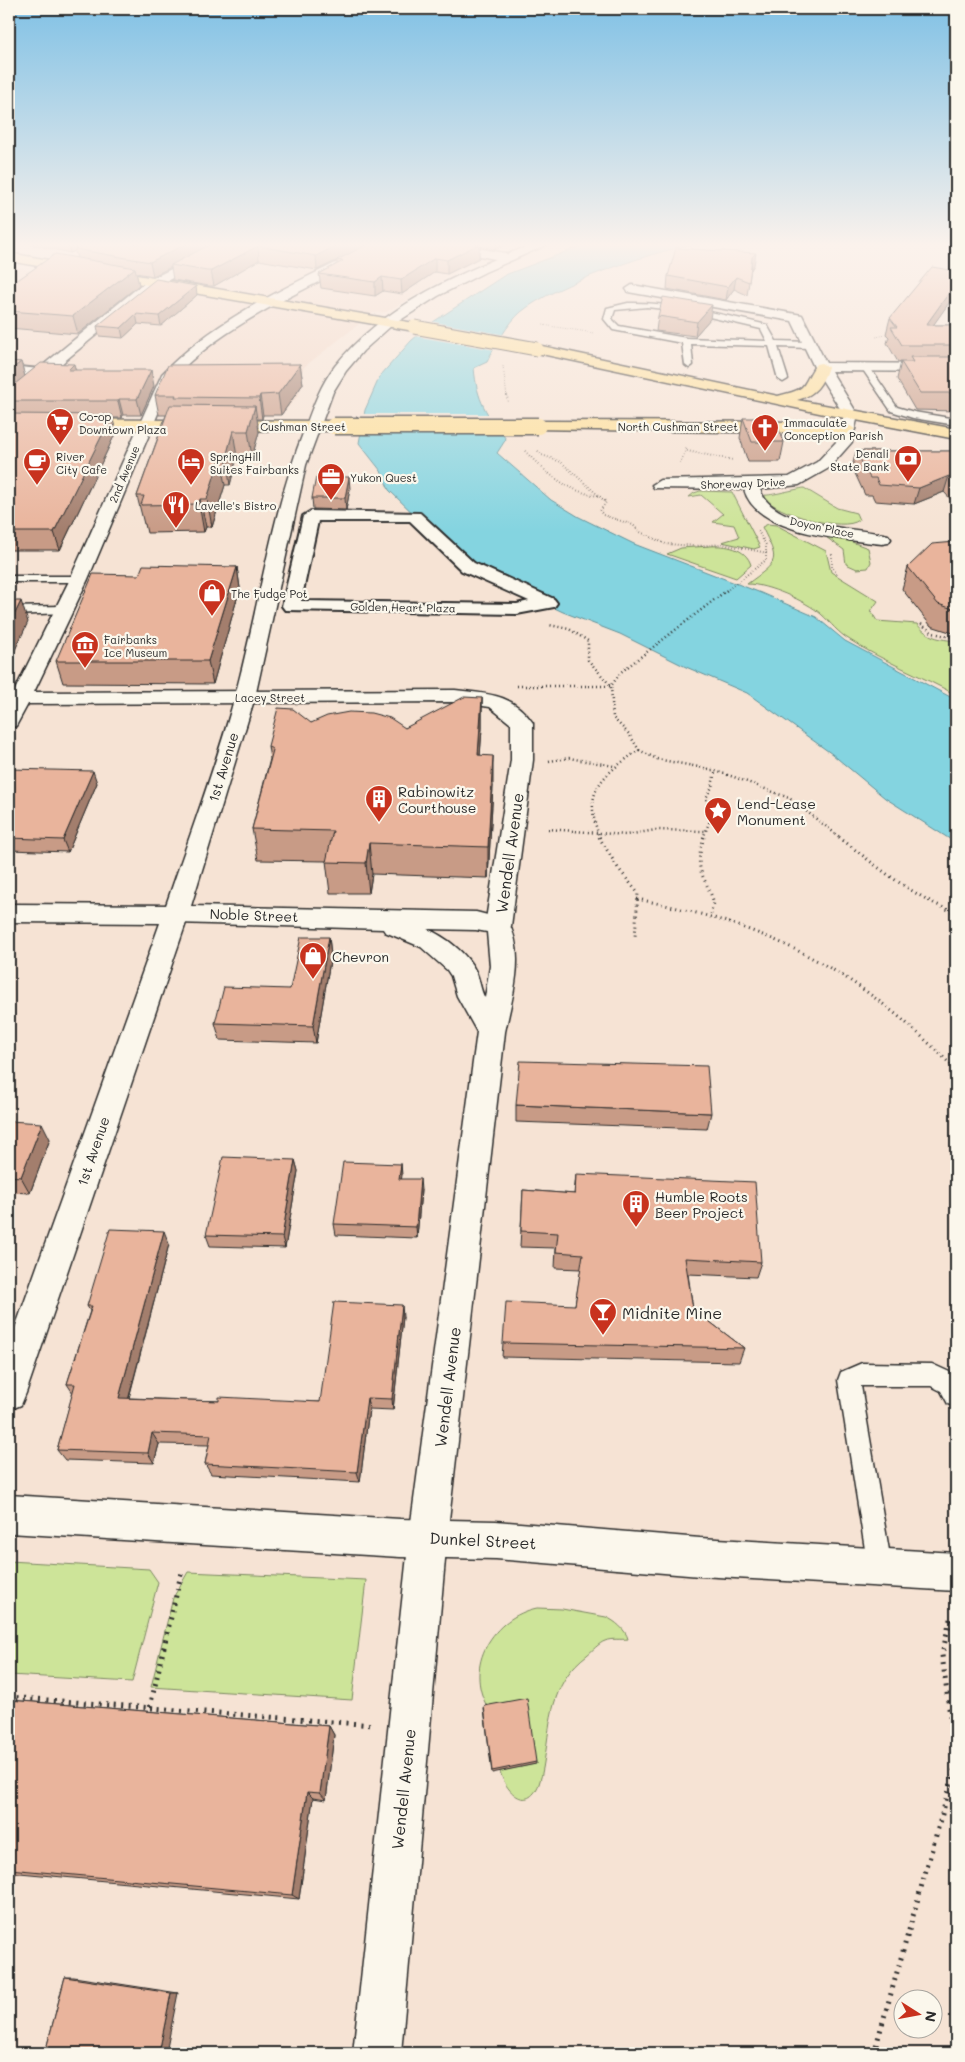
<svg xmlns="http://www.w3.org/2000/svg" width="965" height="2062" font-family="Mali,sans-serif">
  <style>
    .built { fill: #f2d5c3 }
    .green { fill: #cde499; stroke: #7c8862 }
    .water { fill: #84d4e0; stroke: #609098 }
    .pier { fill: #f6e3d4 }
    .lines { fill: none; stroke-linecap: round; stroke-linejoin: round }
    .service-casing { stroke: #2b2b2b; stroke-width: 3 }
    .pedestrian-casing { stroke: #2b2b2b; stroke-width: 4 }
    .minor-casing { stroke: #2b2b2b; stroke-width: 3 }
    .tertiary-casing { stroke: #2b2b2b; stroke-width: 3 }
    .secondary-casing { stroke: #2b2b2b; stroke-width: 3 }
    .primary-casing { stroke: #2b2b2b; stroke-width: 3 }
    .path-far4 { stroke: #2b2b2b; stroke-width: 1; stroke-dasharray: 0.5 2; stroke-linecap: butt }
    .path-far3 { stroke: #2b2b2b; stroke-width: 2; stroke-dasharray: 0.5 2.5; stroke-linecap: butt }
    .path-far2 { stroke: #2b2b2b; stroke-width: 2.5; stroke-dasharray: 1 3; stroke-linecap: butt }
    .path-far1 { stroke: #2b2b2b; stroke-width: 3; stroke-dasharray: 1 4; stroke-linecap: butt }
    .path { stroke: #2b2b2b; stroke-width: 5; stroke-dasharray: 2 5.5; stroke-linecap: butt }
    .service { fill: #fbf7ec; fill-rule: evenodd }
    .pedestrian { fill: #fbf7ec; fill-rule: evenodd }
    .minor { fill: #fbf7ec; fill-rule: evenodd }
    .tertiary { fill: #fbf7ec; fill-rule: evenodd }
    .secondary { fill: #fbf7ec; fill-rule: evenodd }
    .primary { fill: #fdde96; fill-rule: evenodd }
    .primary-bridge-far1-casing { stroke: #2b2b2b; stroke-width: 15; stroke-linecap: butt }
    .primary-bridge-casing { stroke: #2b2b2b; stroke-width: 19; stroke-linecap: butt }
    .primary-bridge-far1 { stroke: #fdde96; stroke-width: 13 }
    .primary-bridge { stroke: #fdde96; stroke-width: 16 }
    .wall { fill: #c89b86; stroke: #2b2b2b }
    .shaded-wall { fill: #a37e6d; stroke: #2b2b2b }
    .building { fill: #e9b49c; stroke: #2b2b2b }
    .labels { text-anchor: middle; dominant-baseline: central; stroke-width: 4.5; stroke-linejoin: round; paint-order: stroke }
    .far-poi-label { font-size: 11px; fill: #2b2b2b; stroke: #fbf7ec; text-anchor: start }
    .far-street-label { font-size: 11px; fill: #2b2b2b; stroke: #fbf7ec }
    .street-label { font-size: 14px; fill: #2b2b2b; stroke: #fbf7ec }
    .poi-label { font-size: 14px; fill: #2b2b2b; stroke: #fbf7ec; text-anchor: start }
    .near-street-label { font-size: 16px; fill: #2b2b2b; stroke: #fbf7ec }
    .near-poi-label { font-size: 16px; fill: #2b2b2b; stroke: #fbf7ec; text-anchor: start }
  </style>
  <rect width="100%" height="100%" fill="#f6e3d4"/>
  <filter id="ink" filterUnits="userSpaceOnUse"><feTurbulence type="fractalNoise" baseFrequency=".02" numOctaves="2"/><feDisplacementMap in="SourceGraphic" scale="10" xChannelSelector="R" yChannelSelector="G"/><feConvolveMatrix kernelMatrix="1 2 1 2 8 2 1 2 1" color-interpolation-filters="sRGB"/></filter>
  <g filter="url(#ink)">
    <path class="built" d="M124 243H405L480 259 386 312 373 313 304 367 298 381 302 384 299 395 281 415 9 416V264L28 270 52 272Z"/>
    <g class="green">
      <path d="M804 488 837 508 856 513 859 520C844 533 775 513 765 498V495C769 496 796 489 804 488Z"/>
      <path d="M700 491 732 492 760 547 754 549 722 542 739 537 734 525 713 522 723 514 701 495 689 497 694 493Z"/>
      <path d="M768 524 776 525 826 551 831 572 878 601 871 611 877 621 917 624C928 638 939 639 956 641V695C922 676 881 660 850 640 838 633 831 623 821 614 806 601 767 584 747 584 780 560 779 562 762 527Z"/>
      <path d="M830 534 868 548 871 562 868 568 857 569 846 564 844 550 823 535Z"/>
      <path d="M710 546C726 545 746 548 751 565L736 578 667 554 681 548Z"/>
      <path d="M9 1561 149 1569 158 1582 132 1682 9 1675Z"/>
      <path d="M188 1572 366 1580 352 1700 151 1687 173 1598Z"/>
      <path d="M537 1608 562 1609 606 1617C615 1621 626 1630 628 1639 621 1640 611 1638 605 1641 599 1643 592 1651 587 1655 554 1680 551 1713 546 1750 544 1761 543 1773 539 1784 527 1814 505 1791 500 1771L535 1764C520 1746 501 1728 488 1708 463 1666 493 1617 537 1608Z"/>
    </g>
    <path class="water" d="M589 243H701C656 250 555 284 521 312 508 323 494 347 487 362L474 368C477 401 486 414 506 439L497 453 551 500 579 517 634 544 761 593 816 617 845 641 956 700V843L885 798 832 754 747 693 686 667 620 634 563 612 468 567 389 490 381 471 359 443 365 410 380 376 411 341 433 322 505 275Z"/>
    <g class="pier">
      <path d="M429 321 506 335 495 350 414 336Z"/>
      <path d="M362 414H490L506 435 358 434Z"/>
    </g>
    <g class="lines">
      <defs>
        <g id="service">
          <path d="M628 303C675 302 721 314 767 325L776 341 810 342 814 345 810 348 778 347 788 379 783 382 778 379 769 346 691 344 693 365 689 368 685 365 682 343 613 330 604 319 607 308ZM647 307 688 312 761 329 767 341 686 338 619 326 612 319 615 310Z"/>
          <path d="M862 365H868L897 407 914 412 956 419V425L913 418 891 411 861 367Z"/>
          <path d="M9 576H79L85 579 79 582H9Z"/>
          <path d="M64 606 70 610 68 613 9 615V607Z"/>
          <path d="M862 1363 932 1364 956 1375V1407L948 1404 941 1391 931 1386H861L892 1568 889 1577 880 1580 871 1577 868 1568 838 1380 841 1372Z"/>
        </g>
        <g id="pedestrian">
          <path d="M9 366 40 369 47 373 40 377 9 374Z"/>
          <path d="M311 511 420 513 474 563 554 599 557 603 554 607 517 614 285 610 282 606 303 516ZM318 521H410L462 571 529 601 517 604 301 601Z"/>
        </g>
        <g id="minor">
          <path d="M224 243H239L159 285 143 296 14 403 9 404V393L135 290 151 279Z"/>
          <path d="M376 243H390C379 255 342 269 326 278 273 305 215 334 173 378L88 579 34 692 455 690C488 694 512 693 533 723V760L511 926 507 932 498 935 489 932 485 926 511 760V724L490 707 455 702 28 704 16 726 9 728V692H14L70 579 162 374C219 314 303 280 376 243Z"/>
          <path d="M425 243H450L505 253 511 257 505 261 430 246Z"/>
          <path d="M632 285 802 315 826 363 956 364V372L831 371 858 415 852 442 829 468 799 485 760 489C771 528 855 527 888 535L891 539 888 543 882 544C843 539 756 534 744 489L654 488 652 485 660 480 789 477 817 462 837 441 844 415 814 367 792 321 628 292 626 289Z"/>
          <path d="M9 1495 400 1519 496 1521 700 1538 956 1553V1591L700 1576 496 1559 400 1557 9 1533Z"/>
        </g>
        <path id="tertiary" d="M9 904 176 905 185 908 189 914 26 1393 21 1405 9 1410V1345L160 923 9 922Z"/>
        <path id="secondary" d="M535 243H551L485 272 438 296 391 326 363 351 346 371 333 392 306 465 255 697 191 906 476 912 507 920C527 953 512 997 505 1032L447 1537 401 2053H353L409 1537 477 1032 457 996 451 976 447 970 421 947 385 932 383 929 176 923 167 920 163 914C187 842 215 770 235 696 259 607 271 514 305 428 313 406 321 384 335 366 385 303 463 272 535 243ZM427 929 476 930 487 932 490 966 485 998C480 990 480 980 476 972 467 953 446 937 427 929Z"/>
        <g id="primary">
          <path d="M9 253 414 323 421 327 414 331 9 261Z"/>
          <path d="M537 345 778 396C810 388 800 388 816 364L821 363 828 367C822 385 815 395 797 400L956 429V439L824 414 532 352 530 349 532 346Z"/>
          <path d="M9 419 334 421 342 426 334 431 9 429Z"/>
          <path d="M538 421 819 422 847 424 855 429 847 434 533 429 530 426 533 423Z"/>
        </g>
      </defs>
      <use href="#service" class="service-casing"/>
      <use href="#pedestrian" class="pedestrian-casing"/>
      <use href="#minor" class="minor-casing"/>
      <use href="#tertiary" class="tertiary-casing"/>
      <use href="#secondary" class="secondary-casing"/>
      <use href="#primary" class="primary-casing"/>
      <g class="path-far4">
        <path d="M543 325 594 333"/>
        <path d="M876 337 891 334"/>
        <path d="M503 366 507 397"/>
      </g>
      <g class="path-far3">
        <path d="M507 395 508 402"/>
        <path d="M525 451C546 473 568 492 599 496"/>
        <path d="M538 451 542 455 561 462 606 502 600 511 603 515 633 525 640 532 666 544 696 546 722 544 767 553"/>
        <path d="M687 451 733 460"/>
        <path d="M680 463 687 447"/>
        <path d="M832 554V567L837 574"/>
        <path d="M726 591 766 560V545L758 531"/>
      </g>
      <g class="path-far2">
        <path d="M921 624 933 633 956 638"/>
        <path d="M517 686H611L588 660V641L569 629 549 625"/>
        <path d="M639 750 657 759 709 769 734 777 789 798 841 838"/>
        <path d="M549 761 569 758 614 766"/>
        <path d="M548 829 626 835 656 830 705 831"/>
        <path d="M600 838C581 790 602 776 639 750L629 734 613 718 611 686 621 672 727 590"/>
        <path d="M703 838 711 818 706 798 712 787 715 771"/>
      </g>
      <g class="path-far1">
        <path d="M599 837 618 868 638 893 635 937"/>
        <path d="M704 837C693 873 704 872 714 903L711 914"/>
        <path d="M839 837C876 866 912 896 956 913"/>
        <path d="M637 899C772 926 860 971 956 1070"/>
      </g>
      <g class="path">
        <path d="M950 1619 942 1655 956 1761"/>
        <path d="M9 1697 373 1725"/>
        <path d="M150 1707 182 1570"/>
        <path d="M874 2053 956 1765"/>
      </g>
      <use href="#service" class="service"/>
      <use href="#pedestrian" class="pedestrian"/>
      <use href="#minor" class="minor"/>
      <use href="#tertiary" class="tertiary"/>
      <use href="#secondary" class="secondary"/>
      <use href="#primary" class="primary"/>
      <defs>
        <path id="primary-bridge-far1" d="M414 327 537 349"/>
        <path id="primary-bridge" d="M334 426H538"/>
      </defs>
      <use href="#primary-bridge-far1" class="primary-bridge-far1-casing"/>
      <use href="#primary-bridge" class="primary-bridge-casing"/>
      <use href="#primary-bridge-far1" class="primary-bridge-far1"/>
      <use href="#primary-bridge" class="primary-bridge"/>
    </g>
    <g class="wall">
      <path d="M27 243H508L496 249 479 246V258L447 274 435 272 402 294 383 291 375 296 321 288 319 274 337 264V260L346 256 317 270 259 260 214 286H209L173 280 171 267 153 276 136 273 139 285 78 334 9 328V286L77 258 75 251 70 253Z"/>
      <path d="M754 265 751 269 747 295 734 289 726 300 667 289 668 276Z"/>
      <path d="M956 293 933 325H956V411L915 410 897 379 901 362H898L887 343 889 337 886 334 890 318Z"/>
      <path d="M197 295 161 326 138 324 123 338 99 336 97 326Z"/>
      <path d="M658 316 710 319 695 336 656 331Z"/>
      <path d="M9 361 21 362 25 376 75 370 154 386 141 415H123L122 418H112L116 432 60 550H9Z"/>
      <path d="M300 364 303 384 281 415H263L262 419H257L259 432 252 457H237L230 485H225L212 527H206L204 532 147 533 145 524H144L137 496 166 415H159L155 395Z"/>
      <path d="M743 418 784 442 780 462H748L740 438Z"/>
      <path d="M856 451H956V505L944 492 914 504 875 501 872 495H865L852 467Z"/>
      <path d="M350 489 346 510 313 509 312 498Z"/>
      <path d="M956 542V634L931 626 902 589 908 567Z"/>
      <path d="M237 567 240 588 213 684 63 683 56 661 139 575Z"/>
      <path d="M482 698V728L480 755 493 786 488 878 372 874 369 893H330L326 861 258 860 252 829 270 759 268 746 311 723 405 728Z"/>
      <path d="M9 769 97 783 68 852 9 850Z"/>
      <path d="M329 937 331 955 316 1043 220 1040 215 1023 290 989Z"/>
      <path d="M516 1105 711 1113 707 1129 516 1122Z"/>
      <path d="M9 1121 50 1139 30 1193 9 1192Z"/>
      <path d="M295 1160 298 1171 285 1248 210 1246 206 1235Z"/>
      <path d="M401 1164V1179L421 1190 417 1238 336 1235 334 1224Z"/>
      <path d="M576 1174 761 1262 756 1277 688 1274 693 1309 744 1348 739 1362 502 1357 503 1343 575 1305 581 1269 555 1268 556 1248 520 1247 523 1190 574 1194Z"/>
      <path d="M169 1244 129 1398 219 1401 320 1402 403 1317 393 1410 369 1409 360 1482 211 1474 205 1464 209 1445 159 1444 154 1463 65 1460 57 1450 73 1393 67 1384 90 1311 87 1306Z"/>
      <path d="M9 1700 329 1726 334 1735 326 1800 313 1798 299 1899 9 1872Z"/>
      <path d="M484 1709 536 1762V1764L492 1773Z"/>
      <path d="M65 1977H74L178 1993 131 2052 130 2053H45Z"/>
    </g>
    <g class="shaded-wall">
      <path d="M68 243H95L75 249V251L70 253Z"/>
      <path d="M188 243H219L171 265V267L153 276 150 262Z"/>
      <path d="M341 243H370V244L317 270 316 256Z"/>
      <path d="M496 243H508L496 249Z"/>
      <path d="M479 244V258L447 274V260Z"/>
      <path d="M258 246 259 260 214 286 211 271Z"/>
      <path d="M756 253 754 265 751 270 752 257Z"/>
      <path d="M435 258V272L402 294 401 280Z"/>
      <path d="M135 268 139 285 78 334 73 316Z"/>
      <path d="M382 277 383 291 375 296V282Z"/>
      <path d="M736 277 734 289 726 300 728 287Z"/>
      <path d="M956 283V293L922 341 926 325Z"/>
      <path d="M196 286 197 295 161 326 159 316Z"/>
      <path d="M712 305 710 319 695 336 697 322Z"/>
      <path d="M136 314 138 324 123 338 121 328Z"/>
      <path d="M21 362 25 377 9 391V371Z"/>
      <path d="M74 364 78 380 68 370Z"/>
      <path d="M300 364 303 384 281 415 278 394Z"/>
      <path d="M151 370 154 386 141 415 137 399Z"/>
      <path d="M260 395 263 415 262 419 259 398Z"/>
      <path d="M119 399 123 415 122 418 118 401Z"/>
      <path d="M255 406 259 432 252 457 248 431Z"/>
      <path d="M112 415 116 432 60 550 54 532Z"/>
      <path d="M233 431 237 457 230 485 226 457Z"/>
      <path d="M220 458 225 485 212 527 207 499Z"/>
      <path d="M949 476 944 492 914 504 919 488Z"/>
      <path d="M349 477 350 489 346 510 345 498Z"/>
      <path d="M200 499 206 527 204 532 199 504Z"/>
      <path d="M237 567 240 588 213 684 208 661Z"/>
      <path d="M21 601 28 622 9 663V626Z"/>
      <path d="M482 698V728L478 786V755Z"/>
      <path d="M493 756V786L488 878V847Z"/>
      <path d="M93 771 97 783 68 852 63 840Z"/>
      <path d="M369 843 372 874 369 893 366 863Z"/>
      <path d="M329 937 331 955 316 1043 313 1026Z"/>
      <path d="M42 1123 50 1139 30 1193 21 1177Z"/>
      <path d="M295 1160 298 1171 285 1248 282 1237Z"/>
      <path d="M401 1164 402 1175 400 1190 399 1179Z"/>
      <path d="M420 1179 421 1190 417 1238 416 1227Z"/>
      <path d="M164 1231 169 1244 126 1408 119 1398Z"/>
      <path d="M402 1305 403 1317 393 1410 392 1399Z"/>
      <path d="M367 1398 369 1409 360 1482 357 1472Z"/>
      <path d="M152 1433 159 1444 154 1463 148 1453Z"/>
      <path d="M329 1726 334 1735 326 1800 320 1793Z"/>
      <path d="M307 1792 313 1798 299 1899 292 1895Z"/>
      <path d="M171 1993H178L166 2053H159Z"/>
      <path d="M131 2049 130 2053H123V2050Z"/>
    </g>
    <g class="building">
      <path d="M87 243H188L150 262 75 249Z"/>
      <path d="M213 243H341L316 256 258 246 211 271H207L171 265Z"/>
      <path d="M370 243H473L479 244 447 260 435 258 401 280 382 277 375 282 319 274 343 261 337 260Z"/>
      <path d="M676 248 756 253 752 257 749 282 736 277 728 287 668 276Z"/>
      <path d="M55 254 135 268 73 316 9 311V286Z"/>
      <path d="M932 267 956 271V283L926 325H956V345H902L891 327H897L890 318Z"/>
      <path d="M156 279 196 286 159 316 136 314 121 328 97 326Z"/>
      <path d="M663 297 712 305 697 322 658 316Z"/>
      <path d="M910 357H956V393H920L901 362H913Z"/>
      <path d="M9 361 21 362 9 371Z"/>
      <path d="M41 363 74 364 68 370H151L137 399H119L118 401H9V389L10 388Z"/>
      <path d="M300 364 278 394 260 395 259 398 175 397 176 395H155L168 365Z"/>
      <path d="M170 405 255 406 248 431H233L226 457 220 458 207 499H200L199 504 141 505 144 496H137Z"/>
      <path d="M9 414 112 415 54 532H9Z"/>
      <path d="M743 418H774L784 442H752Z"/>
      <path d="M856 451H956V483L949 476 919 488 879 485 876 478H870Z"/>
      <path d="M316 477H349L345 498H312Z"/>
      <path d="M956 542V610L938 604 908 567 932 544Z"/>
      <path d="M143 565 237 567 208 661H56L93 574 139 575Z"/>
      <path d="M9 601H21L9 626Z"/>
      <path d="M464 697 482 698 478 755 493 756 488 847 369 843 366 863 326 862 333 831 252 829 273 750 268 746 278 708 293 709 311 723 327 716 349 712 371 713 390 718 405 728Z"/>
      <path d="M9 769 93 771 63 840 9 838Z"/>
      <path d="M301 937H329L313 1026 215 1023 224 987 290 989Z"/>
      <path d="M520 1061 707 1066 711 1113 516 1105Z"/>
      <path d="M9 1121 42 1123 21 1177 9 1176Z"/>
      <path d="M223 1157 295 1160 282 1237 206 1235Z"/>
      <path d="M343 1162 401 1164 399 1179H420L416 1227 334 1224Z"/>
      <path d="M576 1174 755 1182 761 1262 685 1258 693 1309 744 1348 503 1343 506 1302 575 1305 583 1254 556 1252 558 1233 521 1231 523 1190 575 1194Z"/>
      <path d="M110 1229 164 1231 119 1398 219 1401V1397L320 1402 334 1302 402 1305 392 1399 367 1398 357 1472 205 1464 211 1435 152 1433 148 1453 57 1450 75 1384H67L92 1306H87Z"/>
      <path d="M527 1698 536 1762 492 1771 484 1706Z"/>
      <path d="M9 1700 329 1726 320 1793 307 1792 292 1895 9 1869Z"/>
      <path d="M65 1977 171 1993 159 2053H142L123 2050V2053H45Z"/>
    </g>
  </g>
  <linearGradient id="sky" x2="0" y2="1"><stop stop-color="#80c1e5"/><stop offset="0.46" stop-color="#fbf2ec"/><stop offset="1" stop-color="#fbf2ec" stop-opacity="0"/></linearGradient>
  <rect width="965" height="532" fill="url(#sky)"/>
  <defs>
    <symbol id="supermarket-pin" viewBox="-11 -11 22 30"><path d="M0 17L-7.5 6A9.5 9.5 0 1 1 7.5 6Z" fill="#c8321e" stroke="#fbf7ec"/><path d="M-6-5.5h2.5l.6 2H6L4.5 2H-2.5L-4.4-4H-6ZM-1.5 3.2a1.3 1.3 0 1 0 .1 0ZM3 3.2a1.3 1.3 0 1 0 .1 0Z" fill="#fff"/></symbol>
    <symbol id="church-pin" viewBox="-11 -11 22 30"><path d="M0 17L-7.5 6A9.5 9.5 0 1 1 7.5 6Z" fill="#c8321e" stroke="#fbf7ec"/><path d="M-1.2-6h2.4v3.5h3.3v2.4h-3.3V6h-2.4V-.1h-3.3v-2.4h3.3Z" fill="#fff"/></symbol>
    <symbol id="bank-pin" viewBox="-11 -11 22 30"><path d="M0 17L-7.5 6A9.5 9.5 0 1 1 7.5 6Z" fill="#c8321e" stroke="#fbf7ec"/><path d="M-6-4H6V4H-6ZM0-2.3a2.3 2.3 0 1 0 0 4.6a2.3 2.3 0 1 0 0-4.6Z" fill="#fff"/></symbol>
    <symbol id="cafe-pin" viewBox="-11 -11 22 30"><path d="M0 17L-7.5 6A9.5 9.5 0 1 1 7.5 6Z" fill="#c8321e" stroke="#fbf7ec"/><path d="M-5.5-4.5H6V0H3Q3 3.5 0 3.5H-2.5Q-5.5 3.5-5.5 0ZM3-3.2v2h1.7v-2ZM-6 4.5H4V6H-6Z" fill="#fff"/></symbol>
    <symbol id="hotel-pin" viewBox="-11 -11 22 30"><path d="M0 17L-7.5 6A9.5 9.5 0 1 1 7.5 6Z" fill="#c8321e" stroke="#fbf7ec"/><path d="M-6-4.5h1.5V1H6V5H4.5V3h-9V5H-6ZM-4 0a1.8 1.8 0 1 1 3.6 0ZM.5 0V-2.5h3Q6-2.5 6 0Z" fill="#fff"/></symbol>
    <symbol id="office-pin" viewBox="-11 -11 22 30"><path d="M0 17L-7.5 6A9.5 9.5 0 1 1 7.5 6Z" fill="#c8321e" stroke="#fbf7ec"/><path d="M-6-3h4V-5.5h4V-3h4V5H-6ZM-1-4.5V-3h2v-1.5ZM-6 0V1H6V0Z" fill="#fff"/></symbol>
    <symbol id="restaurant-pin" viewBox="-11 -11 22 30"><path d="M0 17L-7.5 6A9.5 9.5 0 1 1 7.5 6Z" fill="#c8321e" stroke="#fbf7ec"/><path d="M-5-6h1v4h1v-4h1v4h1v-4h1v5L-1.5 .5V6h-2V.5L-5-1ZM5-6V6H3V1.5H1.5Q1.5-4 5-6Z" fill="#fff"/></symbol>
    <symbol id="shop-pin" viewBox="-11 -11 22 30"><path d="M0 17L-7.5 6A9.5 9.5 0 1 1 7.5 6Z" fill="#c8321e" stroke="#fbf7ec"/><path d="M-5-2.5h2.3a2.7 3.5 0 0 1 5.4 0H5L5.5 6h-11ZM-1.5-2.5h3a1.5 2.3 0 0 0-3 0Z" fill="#fff"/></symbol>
    <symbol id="museum-pin" viewBox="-11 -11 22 30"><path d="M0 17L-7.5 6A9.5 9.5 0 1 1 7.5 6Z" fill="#c8321e" stroke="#fbf7ec"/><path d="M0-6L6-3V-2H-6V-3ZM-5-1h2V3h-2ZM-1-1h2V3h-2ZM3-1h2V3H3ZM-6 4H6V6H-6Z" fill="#fff"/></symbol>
    <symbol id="building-pin" viewBox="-11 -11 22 30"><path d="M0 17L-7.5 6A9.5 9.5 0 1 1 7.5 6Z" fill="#c8321e" stroke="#fbf7ec"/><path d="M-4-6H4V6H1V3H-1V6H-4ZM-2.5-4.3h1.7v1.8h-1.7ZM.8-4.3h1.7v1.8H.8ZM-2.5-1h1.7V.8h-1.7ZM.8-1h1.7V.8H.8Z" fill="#fff"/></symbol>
    <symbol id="sight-pin" viewBox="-11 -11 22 30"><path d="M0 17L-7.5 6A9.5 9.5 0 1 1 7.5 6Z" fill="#c8321e" stroke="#fbf7ec"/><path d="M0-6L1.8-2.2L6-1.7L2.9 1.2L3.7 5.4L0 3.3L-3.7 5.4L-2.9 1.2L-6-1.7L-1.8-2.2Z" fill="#fff"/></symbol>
    <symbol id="bar-pin" viewBox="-11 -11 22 30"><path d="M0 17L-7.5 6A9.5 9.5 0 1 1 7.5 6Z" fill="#c8321e" stroke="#fbf7ec"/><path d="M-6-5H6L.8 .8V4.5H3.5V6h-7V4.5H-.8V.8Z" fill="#fff"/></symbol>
  </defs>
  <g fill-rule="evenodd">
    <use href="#supermarket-pin" x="44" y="406" width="32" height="43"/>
    <use href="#church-pin" x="749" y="412" width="32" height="43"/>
    <use href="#bank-pin" x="892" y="443" width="32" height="43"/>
    <use href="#cafe-pin" x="21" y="446" width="32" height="43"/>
    <use href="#hotel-pin" x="175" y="446" width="32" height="43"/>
    <use href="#office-pin" x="315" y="461" width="32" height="43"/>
    <use href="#restaurant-pin" x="160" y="489" width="32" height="43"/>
    <use href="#shop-pin" x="196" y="577" width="32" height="43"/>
    <use href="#museum-pin" x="69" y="629" width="32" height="43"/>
    <use href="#building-pin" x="363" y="783" width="32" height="43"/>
    <use href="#sight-pin" x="702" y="795" width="32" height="43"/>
    <use href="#shop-pin" x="297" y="940" width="32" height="43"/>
    <use href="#building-pin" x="620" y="1188" width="32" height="43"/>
    <use href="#bar-pin" x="587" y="1296" width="32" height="43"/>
  </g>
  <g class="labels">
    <g class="far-poi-label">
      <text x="79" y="416">Co-op<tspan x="79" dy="13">Downtown Plaza</tspan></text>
      <text x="784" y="422">Immaculate<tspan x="784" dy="13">Conception Parish</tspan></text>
      <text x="889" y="453" text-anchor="end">Denali<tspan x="889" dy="13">State Bank</tspan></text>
      <text x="56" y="456">River<tspan x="56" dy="13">City Cafe</tspan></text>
      <text x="210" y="456">SpringHill<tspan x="210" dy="13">Suites Fairbanks</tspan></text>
      <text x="350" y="477">Yukon Quest</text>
      <text x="195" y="505">Lavelle's Bistro</text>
      <text x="231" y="593">The Fudge Pot</text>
      <text x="104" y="639">Fairbanks<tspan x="104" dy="13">Ice Museum</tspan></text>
    </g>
    <g class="far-street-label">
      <text x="303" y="426">Cushman Street</text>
      <text x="678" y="426">North Cushman Street</text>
      <text transform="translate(124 474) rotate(-67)">2nd Avenue</text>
      <text transform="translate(743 483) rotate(-2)">Shoreway Drive</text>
      <text transform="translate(822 527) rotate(12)">Doyon Place</text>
      <text transform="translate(403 607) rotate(1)">Golden Heart Plaza</text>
      <text x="270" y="697">Lacey Street</text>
    </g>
    <g class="street-label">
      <text transform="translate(223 767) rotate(-73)">1st Avenue</text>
      <text transform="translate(254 915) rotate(2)">Noble Street</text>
      <text transform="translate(93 1151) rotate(-71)">1st Avenue</text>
    </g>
    <g class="poi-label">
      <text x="398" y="791">Rabinowitz<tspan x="398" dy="16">Courthouse</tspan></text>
      <text x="737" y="803">Lend-Lease<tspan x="737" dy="16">Monument</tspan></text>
      <text x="332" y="956">Chevron</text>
      <text x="655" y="1196">Humble Roots<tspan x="655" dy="16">Beer Project</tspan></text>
    </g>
    <g class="near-street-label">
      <text transform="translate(509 853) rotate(-82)">Wendell Avenue</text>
      <text transform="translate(447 1387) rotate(-83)">Wendell Avenue</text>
      <text transform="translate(483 1540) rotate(3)">Dunkel Street</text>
      <text transform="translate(403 1789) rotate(-84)">Wendell Avenue</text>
    </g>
    <g class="near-poi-label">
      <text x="622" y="1312">Midnite Mine</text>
    </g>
  </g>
  <rect width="965" height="2062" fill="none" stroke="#fbf7ec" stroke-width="30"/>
  <rect x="15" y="15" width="935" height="2032" fill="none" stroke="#2b2b2b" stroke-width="2" filter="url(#ink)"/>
  <g transform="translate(918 2014) rotate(101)"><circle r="24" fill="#fbf7ec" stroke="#a8a59f"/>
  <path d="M0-4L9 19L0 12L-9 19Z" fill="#c8321e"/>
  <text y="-8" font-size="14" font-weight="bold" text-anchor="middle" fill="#2b2b2b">N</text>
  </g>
</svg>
